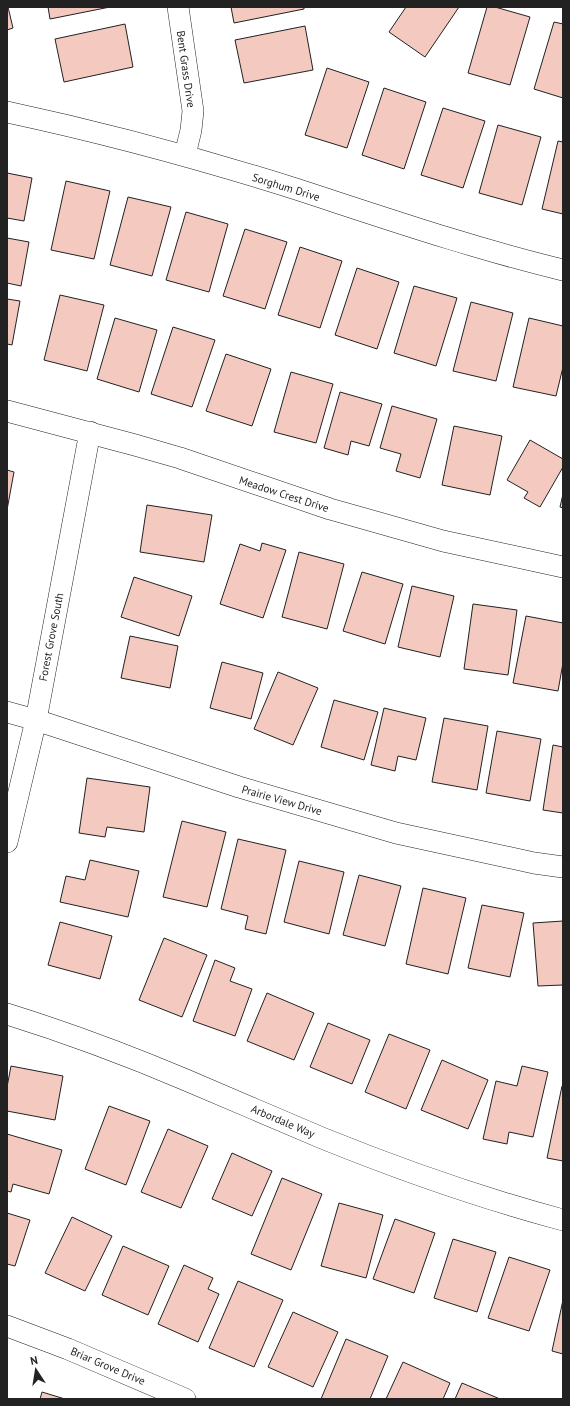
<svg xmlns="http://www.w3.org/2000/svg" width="570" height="1406" font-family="'PT Sans',sans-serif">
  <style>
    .building { fill: #f3c9c0; stroke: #222 }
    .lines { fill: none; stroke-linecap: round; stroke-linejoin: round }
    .minor-casing { stroke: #222; stroke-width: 22 }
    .minor { stroke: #fff; stroke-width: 21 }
    .labels { text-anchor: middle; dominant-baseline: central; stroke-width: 3; stroke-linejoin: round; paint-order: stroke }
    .street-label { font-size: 11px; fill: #222; stroke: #fff }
  </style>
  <rect width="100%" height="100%" fill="#fff"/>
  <g class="building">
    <path d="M7 7H8L13 28 7 30Z"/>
    <path d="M48 7H110L50 19Z"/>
    <path d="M231 7H304V9L234 23Z"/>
    <path d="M406 7H459L425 57 389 32Z"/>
    <path d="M487 7H495L530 17 510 85 468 73Z"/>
    <path d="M554 22 563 24V98L534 89Z"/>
    <path d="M125 24 133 67 64 82 55 39Z"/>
    <path d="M305 26 313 70 244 83 235 40Z"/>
    <path d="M327 68 369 82 347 148 305 135Z"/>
    <path d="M384 88 426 102 404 169 362 155Z"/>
    <path d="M443 108 485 121 463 188 421 175Z"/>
    <path d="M498 125 541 137 522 205 479 193Z"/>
    <path d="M558 141 563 142V214L542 209Z"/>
    <path d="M7 173 32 178 24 221 7 218Z"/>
    <path d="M66 181 110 191 94 259 51 250Z"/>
    <path d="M128 197 171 207 152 276 110 265Z"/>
    <path d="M186 212 228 224 209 292 166 280Z"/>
    <path d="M245 229 287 242 265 309 223 296Z"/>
    <path d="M7 238 29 242 21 286 7 283Z"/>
    <path d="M300 247 342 261 320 328 278 315Z"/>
    <path d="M357 268 399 282 377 349 335 335Z"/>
    <path d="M414 286 457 298 436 366 394 353Z"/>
    <path d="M60 295 104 305 87 371 44 360Z"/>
    <path d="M7 299 20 301 12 345 7 344Z"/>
    <path d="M471 302 513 313 496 381 453 371Z"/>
    <path d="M115 318 157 330 139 392 97 379Z"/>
    <path d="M529 318 563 326V367L556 396 513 387Z"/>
    <path d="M173 327 215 340 192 407 151 394Z"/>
    <path d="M226 354 271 369 252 426 206 411Z"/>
    <path d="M291 372 333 384 316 443 274 432Z"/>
    <path d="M340 392 382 404 369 446 351 441 348 455 324 448Z"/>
    <path d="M392 406 437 419 420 478 396 471 401 454 380 448Z"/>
    <path d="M454 426 502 436 490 495 442 485Z"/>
    <path d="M530 440 563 459V467L540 507 524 498 528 492 507 480Z"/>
    <path d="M7 470 14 472 7 510Z"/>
    <path d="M563 494V508L560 507Z"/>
    <path d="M147 505 212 515 204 562 140 552Z"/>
    <path d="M262 543 286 550 263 618 220 604 240 544 260 551Z"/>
    <path d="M299 552 344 564 327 629 282 617Z"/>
    <path d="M362 572 403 584 385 644 343 631Z"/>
    <path d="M134 577 192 596 179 636 121 617Z"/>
    <path d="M412 586 454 596 440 657 398 647Z"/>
    <path d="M473 604 517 610 508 675 464 669Z"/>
    <path d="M526 616 563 623V663L558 691 513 683Z"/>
    <path d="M130 636 178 646 170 688 121 678Z"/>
    <path d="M222 662 263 673 251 719 210 708Z"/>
    <path d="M278 672 318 688 293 745 254 729Z"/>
    <path d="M334 700 378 712 364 760 321 747Z"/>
    <path d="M384 708 426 718 416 760 398 756 395 771 371 765Z"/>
    <path d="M444 718 488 726 477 790 432 782Z"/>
    <path d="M497 731 541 739 530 801 486 793Z"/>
    <path d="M553 745 563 747V813L543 810Z"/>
    <path d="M87 778 150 787 144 832 107 827 105 837 79 833Z"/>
    <path d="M182 821 226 832 207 907 163 897Z"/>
    <path d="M238 839 286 850 266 934 245 929 248 916 221 909Z"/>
    <path d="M90 860 139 871 128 917 60 902 66 876 85 880Z"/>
    <path d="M299 861 344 872 329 934 284 922Z"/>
    <path d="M359 875 401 886 385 946 343 935Z"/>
    <path d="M423 888 466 898 448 974 406 964Z"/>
    <path d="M482 905 524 913 510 977 468 968Z"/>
    <path d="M563 921V985L538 986 533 923Z"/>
    <path d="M60 922 112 936 100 979 48 965Z"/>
    <path d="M164 938 207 955 182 1017 139 1000Z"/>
    <path d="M215 960 235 968 230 981 252 989 235 1036 193 1021Z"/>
    <path d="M267 993 314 1013 294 1060 247 1041Z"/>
    <path d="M328 1023 370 1040 352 1084 310 1067Z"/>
    <path d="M389 1034 430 1050 406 1109 365 1092Z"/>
    <path d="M442 1060 488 1080 468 1129 421 1110Z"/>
    <path d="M11 1066 63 1076 55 1120 7 1111V1087Z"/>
    <path d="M522 1066 548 1072 533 1137 509 1132 507 1144 483 1139 496 1081 517 1086Z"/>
    <path d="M562 1086H563V1161L547 1158Z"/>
    <path d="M109 1106 150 1121 126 1185 85 1169Z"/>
    <path d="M168 1129 208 1146 181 1208 141 1192Z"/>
    <path d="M7 1134 62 1150 49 1194 13 1184 11 1192 7 1191Z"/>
    <path d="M232 1153 272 1171 252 1216 212 1199Z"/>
    <path d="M282 1178 322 1194 291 1270 251 1254Z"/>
    <path d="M339 1203 383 1215 366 1278 321 1266Z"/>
    <path d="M7 1213 30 1220 15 1266 7 1264Z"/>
    <path d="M72 1217 112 1236 85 1291 45 1273Z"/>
    <path d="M395 1219 435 1233 414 1293 373 1279Z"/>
    <path d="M453 1239 496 1252 477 1312 434 1298Z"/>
    <path d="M123 1246 169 1266 148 1315 102 1295Z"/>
    <path d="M509 1257 550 1270 529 1331 488 1318Z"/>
    <path d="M184 1265 213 1278 208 1289 219 1294 198 1342 158 1324Z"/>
    <path d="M238 1281 283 1300 254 1367 209 1348Z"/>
    <path d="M563 1300V1354L552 1351Z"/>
    <path d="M293 1312 338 1332 313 1387 268 1367Z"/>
    <path d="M346 1339 388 1356 370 1399H321Z"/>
    <path d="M403 1362 450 1383 443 1399H386Z"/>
    <path d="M462 1383 500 1399H455Z"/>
    <path d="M42 1392 65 1399H40Z"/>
  </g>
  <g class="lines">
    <defs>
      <g id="minor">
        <path d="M178 7 193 111 191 130 185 155"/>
        <path d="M7 112C105 133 201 159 296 189 385 218 472 248 563 270"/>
        <path d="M7 411 135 445 180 458 330 509 443 541 563 567"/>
        <path d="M7 712 36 720 239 787 396 833 534 863 563 867"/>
        <path d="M7 842 36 720 90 432"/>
        <path d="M7 1014C68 1033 127 1055 186 1080 231 1099 277 1119 322 1138 401 1170 481 1198 563 1220"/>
        <path d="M7 1326 68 1349 185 1399"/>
      </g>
    </defs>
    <use href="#minor" class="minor-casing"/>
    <use href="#minor" class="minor"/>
  </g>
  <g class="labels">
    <g class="street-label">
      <text transform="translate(186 69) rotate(82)">Bent Grass Drive</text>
      <text transform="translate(286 187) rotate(17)">Sorghum Drive</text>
      <text transform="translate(284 494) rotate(18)">Meadow Crest Drive</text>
      <text transform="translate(51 637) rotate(-79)">Forest Grove South</text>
      <text transform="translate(282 800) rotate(16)">Prairie View Drive</text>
      <text transform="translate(283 1121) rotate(23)">Arbordale Way</text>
      <text transform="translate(108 1366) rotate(23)">Briar Grove Drive</text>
    </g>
  </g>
  <rect width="570" height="1406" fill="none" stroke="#222222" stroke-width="16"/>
  <g transform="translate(36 1370) rotate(348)" stroke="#ffffff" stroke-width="3" paint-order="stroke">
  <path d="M0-3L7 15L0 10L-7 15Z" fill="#222222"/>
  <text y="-6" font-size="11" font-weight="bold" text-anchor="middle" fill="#222222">N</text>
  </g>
</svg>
